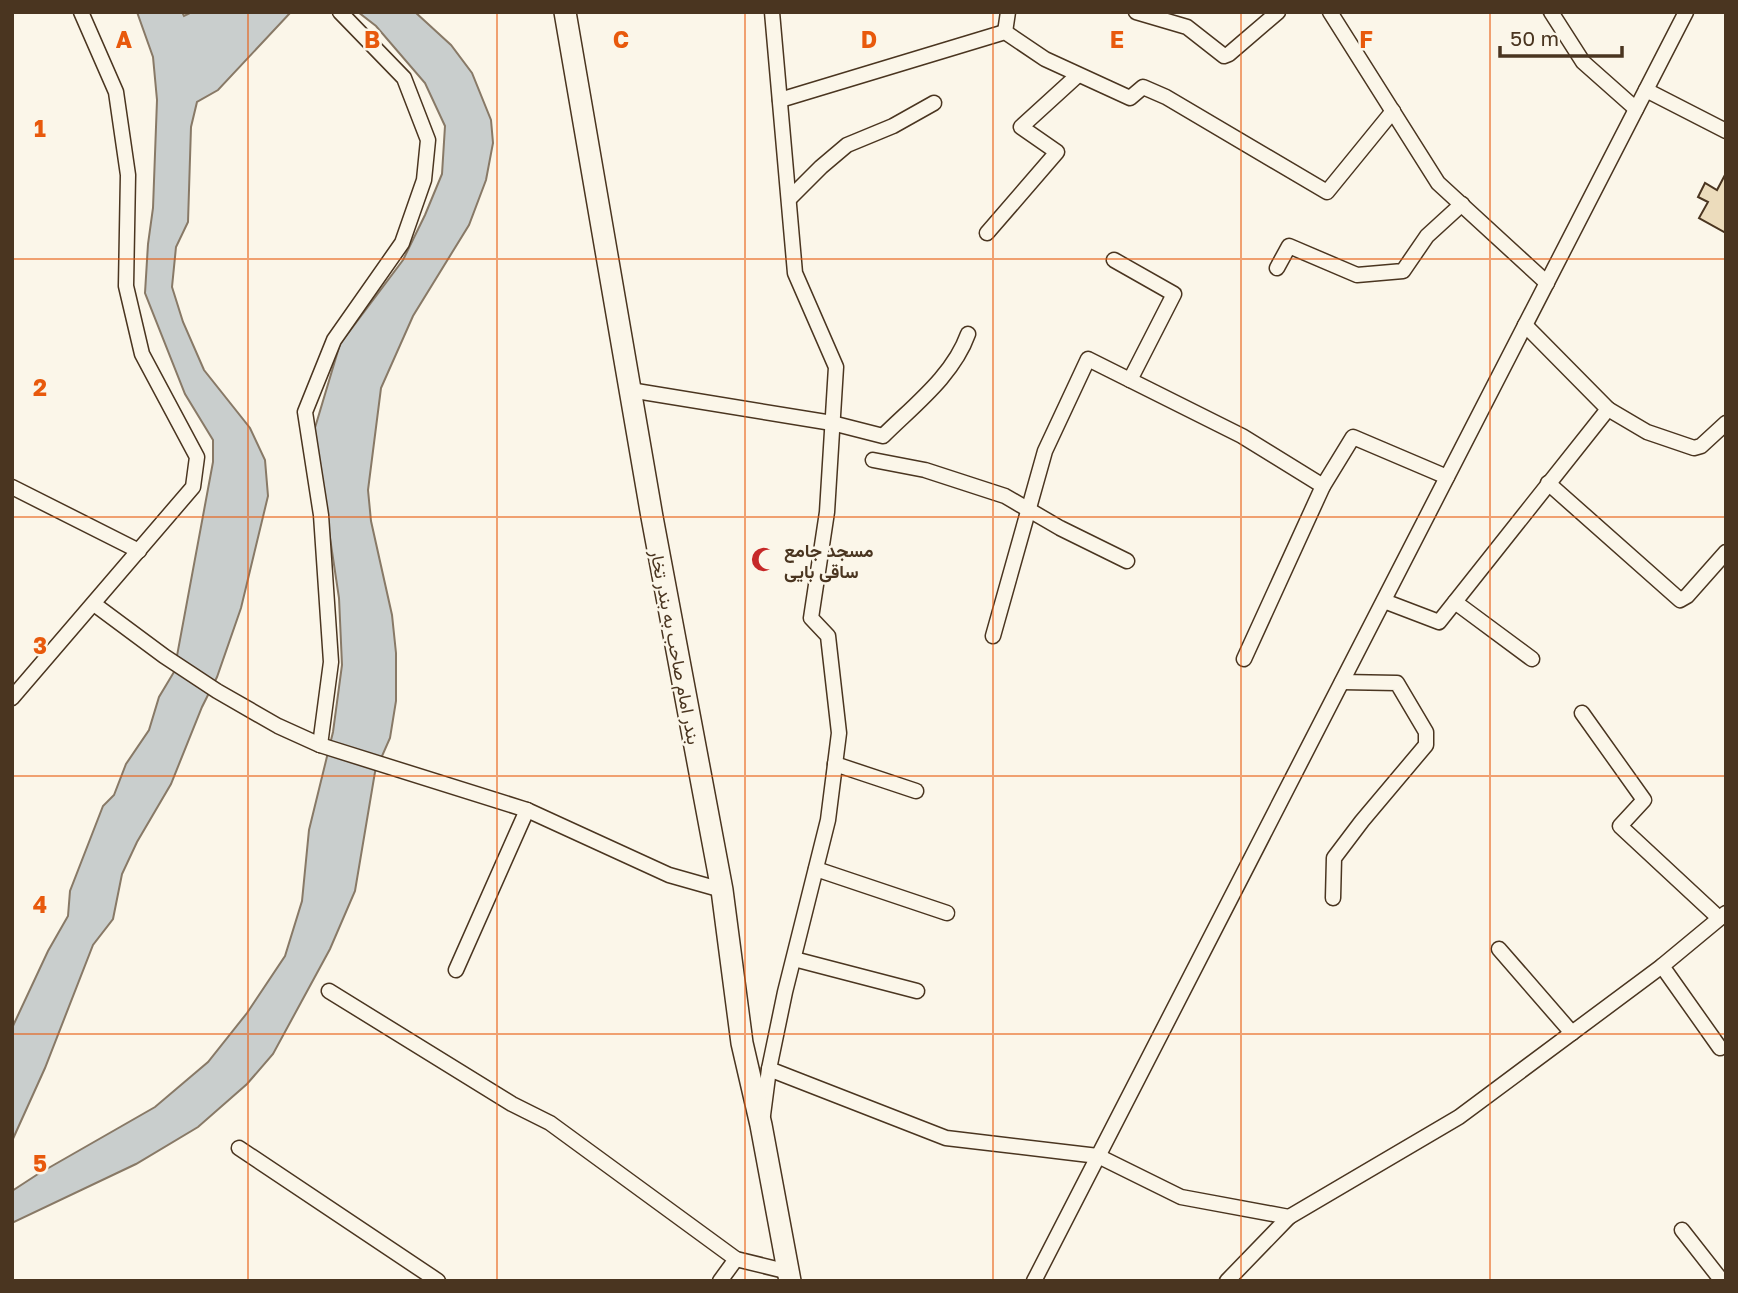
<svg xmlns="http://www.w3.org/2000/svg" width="1738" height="1293" font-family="'Golos Text',Vazirmatn,sans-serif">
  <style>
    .water { fill: #c9cecd; stroke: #887966; stroke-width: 2 }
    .building { fill: #ecdcbc; stroke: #4a3520; stroke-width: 2 }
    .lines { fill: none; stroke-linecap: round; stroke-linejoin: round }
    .minor-casing { stroke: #4a3520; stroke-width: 17 }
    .secondary-casing { stroke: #4a3520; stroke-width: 24 }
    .minor { stroke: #fbf6e9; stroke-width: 14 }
    .secondary { stroke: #fbf6e9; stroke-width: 21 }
    .grid { fill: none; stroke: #e8590c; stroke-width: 2; stroke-opacity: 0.55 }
    .labels { text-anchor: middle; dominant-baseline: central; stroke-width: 5; stroke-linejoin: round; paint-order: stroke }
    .poi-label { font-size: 18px; font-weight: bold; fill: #4a3520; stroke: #fbf6e9; text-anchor: start }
    .street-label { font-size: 18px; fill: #4a3520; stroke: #fbf6e9 }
    .grid-label { font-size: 23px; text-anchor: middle; font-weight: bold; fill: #e8590c; stroke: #fbf6e9; stroke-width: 5; stroke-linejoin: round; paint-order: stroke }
  </style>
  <rect width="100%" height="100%" fill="#fbf6e9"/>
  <g class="water">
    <path d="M137 12H182L184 16 192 12H291L218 90 197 102 191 127 188 222 176 247 172 287 183 322 204 370 250 428 265 460 268 496 241 608 217 677 202 707 171 784 137 842 122 874 113 919 93 945 45 1068 12 1141V1028L48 951 68 916 70 891 103 806 114 795 126 764 149 730 159 697 174 672 213 462V440L185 394 145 293 148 244 153 208 157 100 153 57Z"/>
    <path d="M358 12H415L451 45 472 73 491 120 493 143 486 180 469 225 413 316 381 388 368 490 371 521 392 615 396 653V701L390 738 375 772 355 891 330 949 273 1054 247 1084 198 1127 136 1164 12 1223V1191L38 1174 155 1107 208 1062 247 1013 285 956 302 901 309 830 333 732 342 665 339 598 314 431 340 344 403 260 425 215 442 174 445 126 425 83 376 26Z"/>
  </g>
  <path class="building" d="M1726 173V233L1699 218 1708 202 1698 197 1705 183 1717 190Z"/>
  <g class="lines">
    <defs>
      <g id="minor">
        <path d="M1136 12 1187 27 1224 56 1229 54 1278 12"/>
        <path d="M1330 12 1438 183 1547 283"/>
        <path d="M1551 12 1583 62 1636 109"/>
        <path d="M1005 32 1008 12"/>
        <path d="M1646 90 1726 131"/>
        <path d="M780 100 1005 32 1045 59 1130 98 1143 87 1166 97 1327 192 1393 111"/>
        <path d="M789 199 821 167 847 145 893 126 934 103"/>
        <path d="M987 233 1057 152 1021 127 1078 75"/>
        <path d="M1114 260 1174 294 1130 380 1242 436 1323 486"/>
        <path d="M1277 268 1289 246 1357 275 1403 271 1427 236 1462 204"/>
        <path d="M630 390 832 423 883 436C913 406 953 376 968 334"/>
        <path d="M1608 409 1647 432 1694 448 1701 446 1726 423"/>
        <path d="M873 460 925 470 1005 496 1060 528 1127 561"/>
        <path d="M1548 483 1680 600 1687 596 1726 552"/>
        <path d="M12 487 139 551"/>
        <path d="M1384 601 1439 622 1608 409 1525 325"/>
        <path d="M1455 602 1532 659"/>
        <path d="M94 604 164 656 217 691 278 726 320 745 527 810 669 875 722 890"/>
        <path d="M993 636 1045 451 1088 359 1130 380"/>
        <path d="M1244 659 1323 486 1353 437 1447 477"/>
        <path d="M12 698 193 487 197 457 142 354 126 286 128 175 116 92 81 12"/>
        <path d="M1582 713 1644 800 1620 826 1719 918"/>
        <path d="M320 745 331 662 321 515 305 412 334 340 402 243 424 180 428 140 404 78 340 12"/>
        <path d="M835 764 916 791"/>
        <path d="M816 869 947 913"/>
        <path d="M1333 898 1334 858 1362 821 1426 745V732L1397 683 1342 682"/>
        <path d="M1499 949 1572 1033"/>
        <path d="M794 959 917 991"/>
        <path d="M1662 966 1720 1048"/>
        <path d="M456 970 527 810"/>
        <path d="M329 991 512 1104 550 1123 736 1259 789 1272"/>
        <path d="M769 1069 946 1138 1098 1156 1181 1197 1289 1217 1459 1117 1662 966 1726 913"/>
        <path d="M763 1115 769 1069 785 992 828 820 839 733 828 636 811 618 827 512 836 367 795 273 772 12"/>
        <path d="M239 1148 438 1281"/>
        <path d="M1682 1230 1722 1281"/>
        <path d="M720 1281 736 1259"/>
        <path d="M1034 1281 1686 12"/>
        <path d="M1227 1281 1289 1217"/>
      </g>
      <path id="secondary" d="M565 12 652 517 722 890 742 1043 761 1125 790 1281"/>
    </defs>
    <use href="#minor" class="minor-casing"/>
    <use href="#secondary" class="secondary-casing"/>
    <use href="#minor" class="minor"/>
    <use href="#secondary" class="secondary"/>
  </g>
  <path class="grid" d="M248 12V1281M497 12V1281M745 12V1281M993 12V1281M1241 12V1281M1490 12V1281M12 259H1726M12 517H1726M12 776H1726M12 1034H1726"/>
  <defs>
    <symbol id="mosque-bare" viewBox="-9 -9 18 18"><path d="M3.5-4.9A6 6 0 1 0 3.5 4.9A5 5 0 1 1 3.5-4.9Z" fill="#c62828" stroke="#fbf6e9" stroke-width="2.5" paint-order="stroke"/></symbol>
  </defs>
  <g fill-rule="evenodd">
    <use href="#mosque-bare" x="746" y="542" width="35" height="35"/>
  </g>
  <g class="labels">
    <g class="poi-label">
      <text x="784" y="550">مسجد جامع<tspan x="784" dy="21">ساقی بایی</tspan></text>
    </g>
    <g class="street-label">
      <text transform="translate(676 647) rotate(79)">بندر امام صاحب به بندر تخار</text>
    </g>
  </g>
  <g class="grid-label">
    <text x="124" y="48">A</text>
    <text x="372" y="48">B</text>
    <text x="621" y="48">C</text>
    <text x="869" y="48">D</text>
    <text x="1117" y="48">E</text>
    <text x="1366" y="48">F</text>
    <text x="40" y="137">1</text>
    <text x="40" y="396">2</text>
    <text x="40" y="654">3</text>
    <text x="40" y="913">4</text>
    <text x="40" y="1172">5</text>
  </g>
  <rect width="1738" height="1293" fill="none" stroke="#4a3520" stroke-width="28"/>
  <path d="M1500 46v10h122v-10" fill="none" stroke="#4a3520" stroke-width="3.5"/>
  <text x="1510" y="46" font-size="21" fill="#4a3520" stroke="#fbf6e9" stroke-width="5" paint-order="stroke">50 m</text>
</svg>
